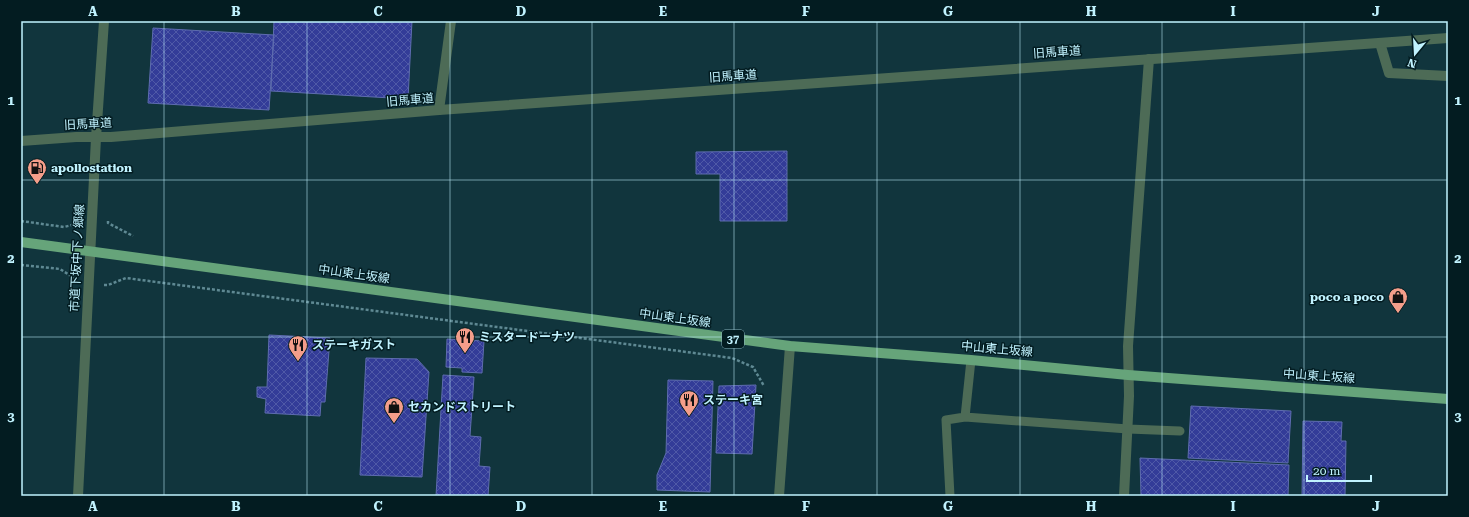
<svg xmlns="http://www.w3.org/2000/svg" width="1469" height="517" font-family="'Roboto Serif','Noto Sans JP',serif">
<defs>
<pattern id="building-cross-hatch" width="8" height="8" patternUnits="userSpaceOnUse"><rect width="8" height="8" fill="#333c98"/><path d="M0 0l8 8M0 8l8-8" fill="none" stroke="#4f59a7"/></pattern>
</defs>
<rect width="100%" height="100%" fill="#11353d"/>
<!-- building -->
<path fill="url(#building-cross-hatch)" stroke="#5e6cb0" d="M274,21H412L408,99L271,91Z
M153,28L274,35L269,110L148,103Z
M787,151V221H720V174H696V152Z
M269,335L330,338L325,402H321L320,416L265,413L266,399L257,397V387H267Z
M447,339L484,341L482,373L462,372V368L446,367Z
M366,358L417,359L429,372L422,477L360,475Z
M443,375L474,377L470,436L481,437L479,466L490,467L488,496H436Z
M668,380L713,381L710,492L657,490V475L666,453Z
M756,385L752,454L716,453L719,386Z
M1191,406L1291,411L1288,463L1188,458Z
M1303,421L1342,422L1341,441H1346L1345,496H1302Z
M1140,458L1289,465L1288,496H1141Z"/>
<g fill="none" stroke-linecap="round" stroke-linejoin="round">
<!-- path -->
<path stroke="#5f8993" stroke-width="2.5" stroke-dasharray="3 2" stroke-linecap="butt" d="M21,221L64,227L76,224
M108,221V223L133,236
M21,265L60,269L74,278
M104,285H108L126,278L732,358L753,367L764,386"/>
<!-- service -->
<path stroke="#4d6b56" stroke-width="9" d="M965,417L971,360
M950,496L946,420L965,417L1128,429L1180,431"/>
<!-- minor -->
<path stroke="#4d6b56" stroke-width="10" d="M1380,43L1389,73L1448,76
M439,110L451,21
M779,496L790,346
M1124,496L1129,396L1128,346L1149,59"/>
<!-- tertiary -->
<path stroke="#4d6b56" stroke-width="10" d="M21,141L76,137H111L439,110L1448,38
M78,496L96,138L104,21"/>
<!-- primary -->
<path stroke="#66a47a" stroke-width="10" d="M21,242L790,346L971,360L1128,375L1448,399"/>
</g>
<!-- grid -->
<path fill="none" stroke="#c1f3ff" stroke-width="1" stroke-opacity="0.55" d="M164,21V496M307,21V496M450,21V496M592,21V496M734,21V496M877,21V496M1020,21V496M1162,21V496M1304,21V496M21,180H1448M21,337H1448"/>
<!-- icons -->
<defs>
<symbol id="fuel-pin" viewBox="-11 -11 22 30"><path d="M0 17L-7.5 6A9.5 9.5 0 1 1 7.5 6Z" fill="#f49e8a" stroke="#031c21"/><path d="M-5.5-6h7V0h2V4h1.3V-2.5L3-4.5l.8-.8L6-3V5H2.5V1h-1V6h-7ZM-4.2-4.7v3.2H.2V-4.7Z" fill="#111"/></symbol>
<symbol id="shop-pin" viewBox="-11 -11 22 30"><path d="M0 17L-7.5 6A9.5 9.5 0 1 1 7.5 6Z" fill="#f49e8a" stroke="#031c21"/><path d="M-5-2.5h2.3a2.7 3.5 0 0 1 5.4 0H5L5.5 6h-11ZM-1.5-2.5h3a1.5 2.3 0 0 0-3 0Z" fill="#111"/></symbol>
<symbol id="restaurant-pin" viewBox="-11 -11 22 30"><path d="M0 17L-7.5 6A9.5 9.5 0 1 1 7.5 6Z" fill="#f49e8a" stroke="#031c21"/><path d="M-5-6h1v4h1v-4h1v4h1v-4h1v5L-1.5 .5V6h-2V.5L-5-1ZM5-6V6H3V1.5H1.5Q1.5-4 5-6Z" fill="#111"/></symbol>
</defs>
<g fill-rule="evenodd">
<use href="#fuel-pin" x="26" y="157" width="22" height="30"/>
<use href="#shop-pin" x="1387" y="286" width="22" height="30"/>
<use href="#restaurant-pin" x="454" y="326" width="22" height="30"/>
<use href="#restaurant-pin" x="287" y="334" width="22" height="30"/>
<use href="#restaurant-pin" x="678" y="389" width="22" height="30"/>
<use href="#shop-pin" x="383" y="396" width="22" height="30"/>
</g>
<g text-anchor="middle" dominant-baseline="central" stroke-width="3" stroke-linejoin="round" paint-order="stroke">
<!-- shield labels -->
<rect fill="#031c21" stroke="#88b2bc" stroke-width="1" x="722" y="330" width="22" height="18" rx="3"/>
<g font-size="11" font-weight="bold" fill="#c1f3ff">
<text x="733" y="339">37</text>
</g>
<!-- street labels -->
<g font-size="12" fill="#c1f3ff" stroke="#031c21">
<text transform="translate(1057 52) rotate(-4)">旧馬車道</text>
<text transform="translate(733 76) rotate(-4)">旧馬車道</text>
<text transform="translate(410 100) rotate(-5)">旧馬車道</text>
<text transform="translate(88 124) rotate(-3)">旧馬車道</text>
<text transform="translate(77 258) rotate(-87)">市道下坂中下ノ郷線</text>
<text transform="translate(354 274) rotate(8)">中山東上坂線</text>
<text transform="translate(675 318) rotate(8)">中山東上坂線</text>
<text transform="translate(997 349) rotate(5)">中山東上坂線</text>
<text transform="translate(1319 376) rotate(4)">中山東上坂線</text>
</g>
<!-- poi labels -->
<g font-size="12" font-weight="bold" fill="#c1f3ff" stroke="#031c21" text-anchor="start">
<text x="51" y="168">apollostation</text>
<text x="1384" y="297" text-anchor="end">poco a poco</text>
<text x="479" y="337">ミスタードーナツ</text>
<text x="312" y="345">ステーキガスト</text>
<text x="703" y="400">ステーキ宮</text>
<text x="408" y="407">セカンドストリート</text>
</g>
</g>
<!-- border -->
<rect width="1469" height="517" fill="none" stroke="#031c21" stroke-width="44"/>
<!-- north arrow -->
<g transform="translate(1415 54) rotate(198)" stroke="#031c21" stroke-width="3" paint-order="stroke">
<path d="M0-3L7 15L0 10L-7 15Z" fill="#c1f3ff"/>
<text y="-6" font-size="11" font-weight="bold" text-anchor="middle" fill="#c1f3ff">N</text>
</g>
<!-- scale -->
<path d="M1307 475v6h64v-6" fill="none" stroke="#c1f3ff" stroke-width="2"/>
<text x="1313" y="475" font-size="12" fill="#c1f3ff" stroke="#031c21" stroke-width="3" paint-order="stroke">20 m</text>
<rect x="22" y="22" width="1425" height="473" fill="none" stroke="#c1f3ff" stroke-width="1.5"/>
<g font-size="13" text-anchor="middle" font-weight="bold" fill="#c1f3ff">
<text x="93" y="16">A</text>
<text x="236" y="16">B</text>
<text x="378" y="16">C</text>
<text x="521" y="16">D</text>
<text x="663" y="16">E</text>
<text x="806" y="16">F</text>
<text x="948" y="16">G</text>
<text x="1091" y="16">H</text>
<text x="1233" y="16">I</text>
<text x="1376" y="16">J</text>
<text x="11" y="105">1</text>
<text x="1458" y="105">1</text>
<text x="11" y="263">2</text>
<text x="1458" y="263">2</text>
<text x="11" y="421">3</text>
<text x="1458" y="421">3</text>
<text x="93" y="511">A</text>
<text x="236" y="511">B</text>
<text x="378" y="511">C</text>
<text x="521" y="511">D</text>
<text x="663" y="511">E</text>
<text x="806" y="511">F</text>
<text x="948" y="511">G</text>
<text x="1091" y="511">H</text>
<text x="1233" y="511">I</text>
<text x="1376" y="511">J</text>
</g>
</svg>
